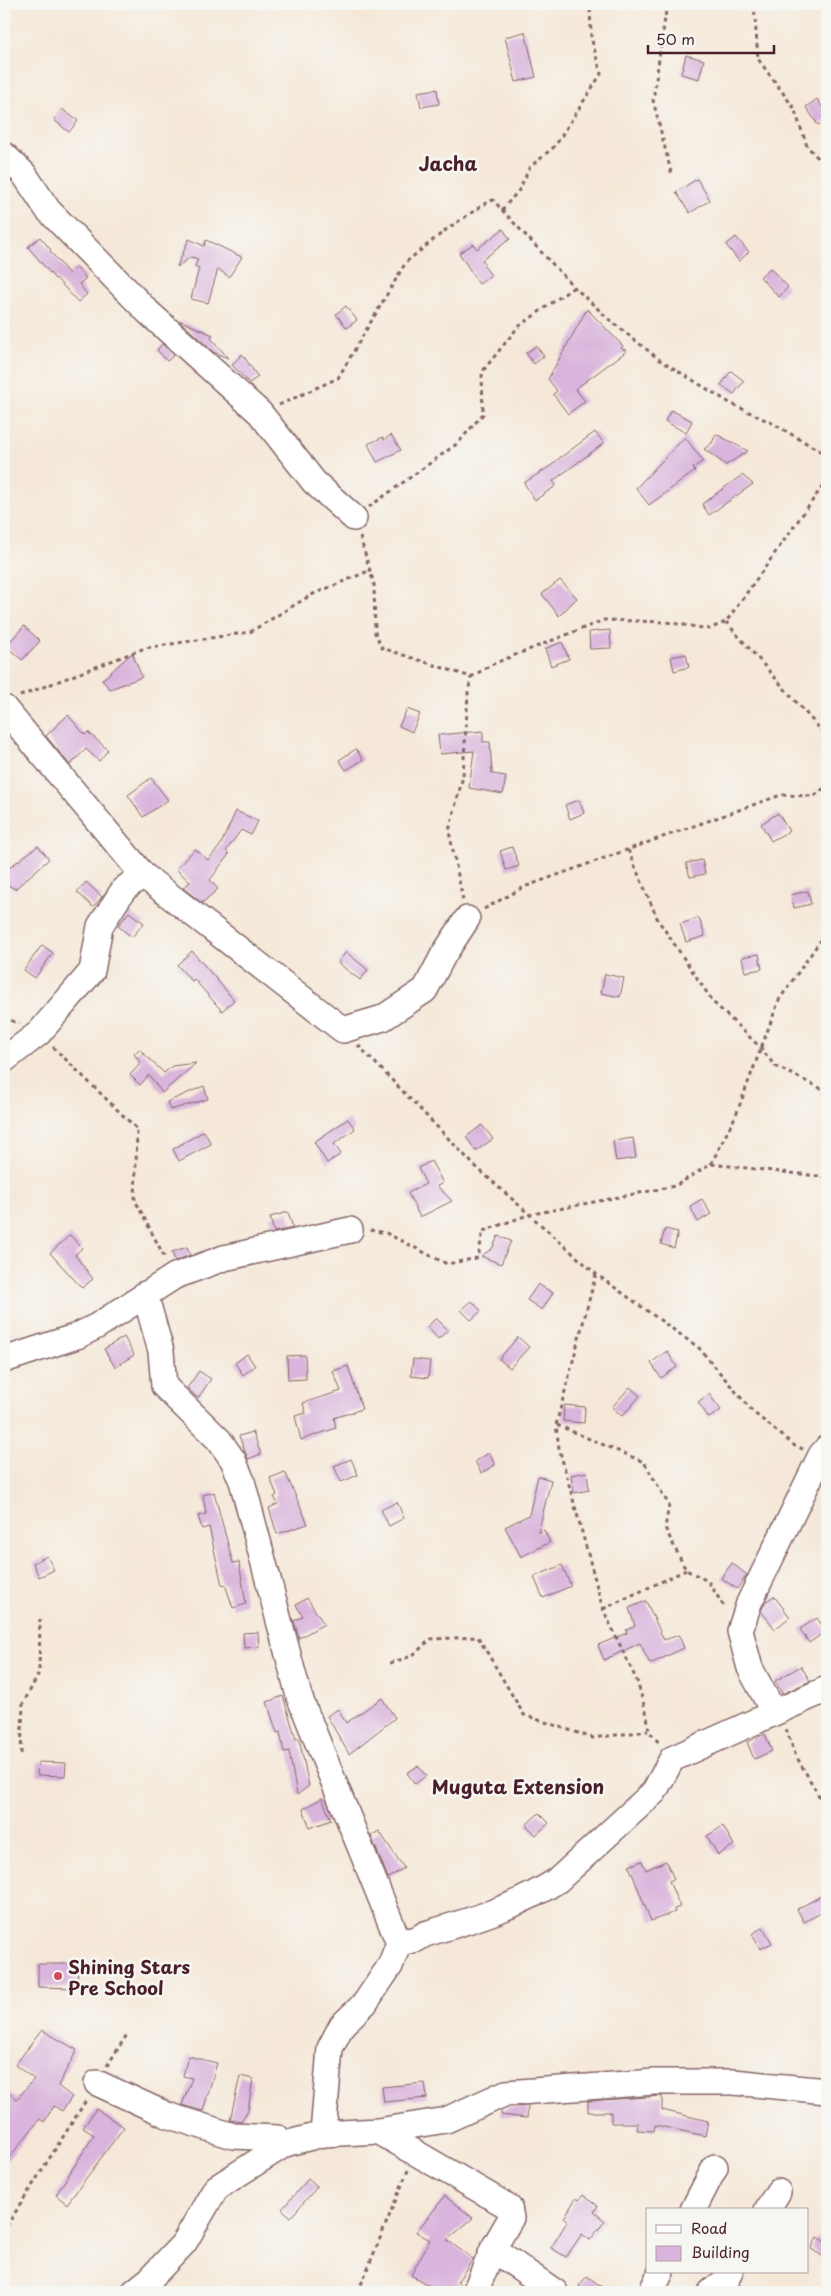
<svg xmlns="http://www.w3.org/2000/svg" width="831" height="2296" font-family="'Playpen Sans',sans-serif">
<rect width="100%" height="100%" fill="#f6f6f2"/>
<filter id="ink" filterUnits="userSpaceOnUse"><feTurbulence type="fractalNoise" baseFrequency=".02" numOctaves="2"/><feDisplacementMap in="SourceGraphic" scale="10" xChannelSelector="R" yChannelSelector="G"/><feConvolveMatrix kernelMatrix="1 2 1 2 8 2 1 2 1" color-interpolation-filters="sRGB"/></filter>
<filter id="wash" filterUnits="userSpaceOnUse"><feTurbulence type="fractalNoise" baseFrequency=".0096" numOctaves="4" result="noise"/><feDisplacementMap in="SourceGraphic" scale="20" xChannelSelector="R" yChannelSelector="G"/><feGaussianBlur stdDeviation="1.12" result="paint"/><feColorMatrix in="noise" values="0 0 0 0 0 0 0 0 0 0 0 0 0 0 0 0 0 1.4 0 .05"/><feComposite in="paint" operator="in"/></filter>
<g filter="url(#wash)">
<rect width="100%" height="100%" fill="#f5e8d8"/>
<g id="blocks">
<!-- building -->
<path fill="#d9b4dc" d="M525,32L536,77L516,82L505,37Z
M686,55L704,60L699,79L681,74Z
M437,89L439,104L421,107L418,92Z
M817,99L827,114V119L818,125L806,107Z
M62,109L78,121L69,132L54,120Z
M697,179L710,200L690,213L676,192Z
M503,229L510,239L482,260L485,263L483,265L491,275L479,284L459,253L473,244L477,249Z
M40,237L51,250L50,251L69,274L76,267L86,278L79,284L87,294L78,302L56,278L55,279L28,247Z
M736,237L749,252L739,261L726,245Z
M189,239L204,246L206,240L242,257L229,277L218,269L208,303L191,299L199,268L195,266L198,259L191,257L177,267Z
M770,268L788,287L779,297L760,277Z
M346,306L357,320L347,328L336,314Z
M587,309L623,346L621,348L627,351L575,389L585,401L568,414L553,394L557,391L548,379Z
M179,320L213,335L211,338L228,358L213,352Z
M162,344L174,355L167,361L157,350Z
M536,346L544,356L534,364L526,353Z
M242,354L258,377L249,383L232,365Z
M731,371L744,381L734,394L721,385Z
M671,410L692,421L686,433L665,421Z
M595,432L604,443L553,481L556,486L535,500L524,483L552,465L557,460Z
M716,434L748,451L726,465L704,449L712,443Z
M391,435L401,450L377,462L368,444L383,437L384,440Z
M685,437L703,461L693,468L695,471L649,505L636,488Z
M742,475L753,484L709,515L702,504Z
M560,580L577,598L559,616L542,594Z
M24,626L40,641L22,660L6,646Z
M610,630L611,648L590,649L589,632Z
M562,642L569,659L551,666L545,649Z
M132,653L142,677L110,689L102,680Z
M686,654L689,667L674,671L671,657Z
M407,709L420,714L412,732L399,726Z
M68,715L85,735L88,732L108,750L99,761L86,749L70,765L46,736Z
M483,731V742H490L492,774L506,776L503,794L469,788L474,751L440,754L438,735Z
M356,749L363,760L346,770L339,760Z
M151,778L168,800L143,817L128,795Z
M579,800L584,813L570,819L565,805Z
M236,811L258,821L251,835L241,830L226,851L229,854L210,880L218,889L202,903L183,888L190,882L176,869L195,849L208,860L220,846Z
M778,813L789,831L771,841L761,824Z
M38,846L49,859L15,889L4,883V875L10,867Z
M512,847L519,866L506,870L500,851Z
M702,860L705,874L690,877L686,863Z
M86,882L102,897L93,907L77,892Z
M808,891L811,904L794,908L791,895Z
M129,912L144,923L132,937L118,926Z
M699,918L705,936L686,942L680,924Z
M42,945L53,953L35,978L24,970Z
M192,951L234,1000L222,1011L194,979L192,981L177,965Z
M346,952L368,970L360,980L338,963Z
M759,954L762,969L745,972L742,957Z
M605,974L624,978L620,997L601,993Z
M139,1049L164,1073L172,1066L196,1063L162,1093L149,1075L140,1085L130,1075L141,1063L134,1054Z
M204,1086L208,1099L170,1110L167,1102Z
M348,1119L355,1129L334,1144L341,1154L327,1163L314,1142Z
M482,1125L493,1139L476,1151L466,1137Z
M204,1131L211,1144L179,1161L173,1149Z
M633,1138L636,1158L616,1161L613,1141Z
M431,1161L443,1183L437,1186L452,1201L420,1217L408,1193L426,1184L418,1168Z
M702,1199L711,1214L698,1222L690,1206Z
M288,1212L293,1228L274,1232L270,1217Z
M665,1229L678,1232L674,1248L661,1244Z
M70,1235L82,1248L75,1255L93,1279L82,1288L50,1253Z
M498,1236L511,1241L501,1264L481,1256L492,1249Z
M187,1247L190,1255L175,1261L172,1252Z
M538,1284L553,1293L542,1310L527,1300Z
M472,1301L481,1311L471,1320L461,1310Z
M436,1318L448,1330L438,1339L427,1327Z
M124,1337L134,1355L115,1367L104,1349Z
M518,1337L529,1347L510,1368L499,1359Z
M667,1351L677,1367L661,1378L651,1363Z
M247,1354L255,1366L243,1375L235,1363Z
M305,1355L306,1379L288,1380L287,1356Z
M413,1359L430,1361L428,1378L411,1376Z
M348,1366L362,1409L334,1418L336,1428L301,1440L295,1416L306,1413L303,1403L341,1391L333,1371Z
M199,1371L211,1379L198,1398L187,1388Z
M630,1387L640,1396L622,1416L612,1407Z
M709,1394L721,1410L709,1418L698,1402Z
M564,1405L585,1407L584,1423L563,1421Z
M253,1432L261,1454L248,1459L239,1436Z
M489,1453L495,1465L481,1473L475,1461Z
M351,1459L358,1475L341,1482L334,1466Z
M285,1472L308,1524L277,1534L269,1508L278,1504L274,1497L277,1495L270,1478Z
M587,1472L589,1490L574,1493L571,1475Z
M538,1476L551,1480L538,1533L544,1530L550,1542L521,1557L505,1527L529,1515Z
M214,1492L233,1563L239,1562L246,1604L233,1608L225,1584L222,1585L209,1527L202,1529L198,1516L206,1514L203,1495Z
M397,1502L404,1518L389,1526L381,1510Z
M47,1556L54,1570L39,1577L33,1563Z
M732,1563L747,1575L737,1589L721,1578Z
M562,1565L571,1586L543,1598L534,1577Z
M774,1596L790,1617L775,1629L761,1611L765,1602Z
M307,1598L324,1624L299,1638L294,1621L303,1616L296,1605Z
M646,1601L664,1640L679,1635L684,1648L650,1664L640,1643L604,1660L598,1645L627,1633L626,1630L635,1626L629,1608Z
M817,1618L826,1631L809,1643L800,1629Z
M258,1632L259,1647L244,1648L243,1633Z
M801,1666L810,1681L782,1694L775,1681Z
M283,1696L296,1739L299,1738L309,1786L297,1795L289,1751L284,1752L280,1732L277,1733L267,1702Z
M382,1698L395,1718L349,1754L327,1716L338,1709L346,1723Z
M765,1734L772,1751L754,1759L747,1742Z
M38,1762L66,1763L65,1776L37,1775Z
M418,1766L426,1776L415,1784L407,1773Z
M322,1798L331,1820L310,1828L303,1809Z
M539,1813L549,1823L536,1835L526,1825Z
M723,1826L734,1845L718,1855L707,1836Z
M379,1831L404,1868L388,1878L371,1836Z
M642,1861L646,1870L666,1861L674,1879L669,1881L680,1907L674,1909L675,1912L651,1921L629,1866Z
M827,1893V1910L804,1922L797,1909Z
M763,1927L772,1943L760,1949L752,1934Z
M38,1964H78L77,1988L38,1987Z
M42,2030L77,2050L58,2086L72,2097L62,2111L54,2106L44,2122L40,2119L4,2164V2090L17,2099L34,2079L15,2065Z
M188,2056L217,2063L203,2111L182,2105L192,2078L183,2076Z
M240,2076L253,2079L248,2110L241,2122L230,2120Z
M425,2083L427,2098L384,2102L382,2087Z
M662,2096V2110L708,2121L705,2136L655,2125L654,2131L637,2130L638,2123H611V2112H588V2101Z
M528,2106L527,2118L501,2115V2111L510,2107Z
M96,2109L124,2127L67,2204L56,2195L94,2135L83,2128Z
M308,2179L317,2187L291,2217L282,2209Z
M583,2195L598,2206L594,2212L605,2221L590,2240L582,2234L566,2257L551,2248L568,2220L564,2218L576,2198L579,2200Z
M445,2196L473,2218L447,2240L473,2259L457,2282L462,2286L461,2292H440L411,2275L430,2240L416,2232Z
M817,2237L827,2243V2259L811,2249Z
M587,2276L609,2292H587L579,2286Z"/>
</g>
</g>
<g filter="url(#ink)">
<use href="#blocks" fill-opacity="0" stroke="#866568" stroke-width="1"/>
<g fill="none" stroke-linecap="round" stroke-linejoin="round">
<defs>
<path id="minor" d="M4,155L24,174L48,210L148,312L260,413L314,482L354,518
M4,708L143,875L343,1030L383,1018L425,990L444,954L467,919
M4,1060L39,1033L92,971L100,926L124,889L143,875
M145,1294L161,1351L164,1386L219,1440L233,1460L242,1481L299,1696L399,1943L390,1966L365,2003L342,2025L330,2048L323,2134
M4,1360L77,1336L97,1326L175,1276L224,1258L350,1230
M774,1713L750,1668L740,1631L749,1603L821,1455L827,1448
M399,1943L417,1939L425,1934C472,1920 517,1907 558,1880L654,1792L672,1759L827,1689
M97,2083L167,2115L233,2136L278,2138L285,2144
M378,2131L509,2207L511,2218L493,2249L475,2292
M693,2210L715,2167
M767,2210L778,2192
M493,2249L555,2292
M134,2292L149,2280L184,2243L216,2188L285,2144L323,2134L378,2131L446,2120L506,2093L654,2082H733L827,2091
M651,2292L661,2272
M711,2292L726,2280L730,2272"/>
</defs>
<!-- minor casing -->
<use href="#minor" stroke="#866568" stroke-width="28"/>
<!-- path -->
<path stroke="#866568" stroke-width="3" stroke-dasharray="4 4" stroke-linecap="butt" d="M667,4L653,100L672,176
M754,4L758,59L794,108L807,146L827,168
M502,210L574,287L612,322L660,360L730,403L772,423L827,455
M279,405L338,378L406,262L447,229L486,203L493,200L502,210L519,190L530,167L555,146L601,74L591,37L590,4
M369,507L458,443L483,414L482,372L518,327L574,287
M360,537L374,584L375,633L382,648L471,677L495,663L604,620L666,622L709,629L726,622L827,480
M726,622L827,737
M20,696L145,648L250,632L311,595L371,570
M628,850L658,920L714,1003L760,1047L775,1066L820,1088L827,1095
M463,900L449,831L463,776L468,693L471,677
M484,909L524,887L660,838L781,795L814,796L827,786
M4,1017L19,1024
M358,1045L474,1165L596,1274L699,1348L753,1412L795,1446L803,1449
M53,1047L137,1129L135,1200L166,1260
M711,1164L736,1115L779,1000L827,931
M370,1230L386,1233L447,1264L478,1258L483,1231L528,1215L675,1186L711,1164L827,1177
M596,1274L556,1425L559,1448L603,1609L637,1681L647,1715L649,1731L660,1744
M557,1425L644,1462L669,1505L665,1528L686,1570L708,1581L725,1608
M603,1609L686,1570
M390,1663L412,1656L431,1639L478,1637L524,1715L593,1738L648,1731
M786,1729L795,1754L827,1810
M21,1754L23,1704L39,1673L40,1619
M107,2066L128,2033
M4,2234L6,2227L87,2099
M358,2292L408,2170"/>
<!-- minor -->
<use href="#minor" stroke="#fff" stroke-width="25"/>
</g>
</g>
<!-- markers -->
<circle fill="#d1495b" stroke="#f6f6f2" stroke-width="2" cx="58" cy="1976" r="5"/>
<g text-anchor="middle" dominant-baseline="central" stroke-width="5" stroke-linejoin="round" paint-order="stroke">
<!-- poi labels -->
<g font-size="18" font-weight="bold" fill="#4a1f2b" stroke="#f6f6f2" text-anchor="start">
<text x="68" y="1966">Shining Stars<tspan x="68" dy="21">Pre School</tspan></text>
</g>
<!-- neighbourhood labels -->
<g font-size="19" font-weight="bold" fill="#4a1f2b" stroke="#f6f6f2">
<text x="448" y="163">Jacha</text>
<text x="518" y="1786">Muguta Extension</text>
</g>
</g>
<!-- margin -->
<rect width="831" height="2296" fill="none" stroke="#f6f6f2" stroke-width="20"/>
<!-- legend -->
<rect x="646" y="2208" width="162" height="65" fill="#f6f6f2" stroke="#b1a0a2"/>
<rect x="656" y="2225" width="25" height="8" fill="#ffffff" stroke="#b1a0a2"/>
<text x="691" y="2234" font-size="15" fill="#4a1f2b">Road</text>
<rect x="656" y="2246" width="25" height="15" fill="#d9b4dc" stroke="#b1a0a2"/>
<text x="691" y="2258" font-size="15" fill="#4a1f2b">Building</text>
<!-- scale -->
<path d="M648 45v8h126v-8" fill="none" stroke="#4a1f2b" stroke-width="2.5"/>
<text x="656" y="45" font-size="15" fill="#4a1f2b" stroke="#f6f6f2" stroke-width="4" paint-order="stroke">50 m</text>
</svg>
